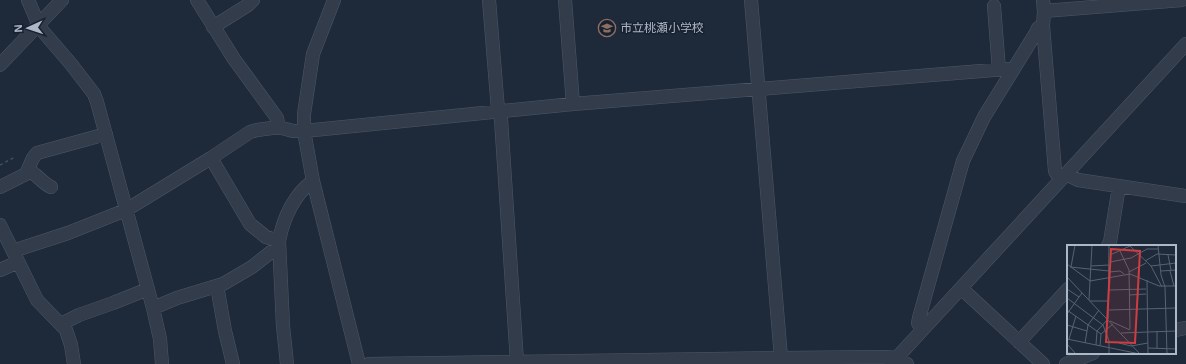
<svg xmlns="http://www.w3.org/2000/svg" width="1186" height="364" font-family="Helvetica,'Noto Sans JP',sans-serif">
<rect width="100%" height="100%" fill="#1e2a3a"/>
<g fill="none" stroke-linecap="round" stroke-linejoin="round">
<defs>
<path id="minor" d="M28,0L40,28L71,64L94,94L97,102L153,308L160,339L162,364
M197,0L234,59L277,118L279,128
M334,0L313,54L304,114V131L313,181L359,364
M489,0L498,110L501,119L517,362
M565,0L573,104
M751,0L781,358
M1043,0L1044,11L1043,26L1055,171L1061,180
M994,6L999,70
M1044,11L1182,0
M213,27L248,5L253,0
M0,65L62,0
M211,158L250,224L266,237L279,241
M28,170C37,174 42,183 51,187
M1067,173L1072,177L1078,180L1186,196
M0,187L26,174L33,158L37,153L106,134
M0,225L37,300L66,330L71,345L74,364
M1108,246L1110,242L1119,186
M13,251L68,233L126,210L211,158L250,132L257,130L272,128H282L293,131H304L573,104L1006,69L1012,71
M0,270L18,262
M217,286L225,331L233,364
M961,288L1043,364
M153,308L177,298L223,284L252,267L271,252L279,249
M61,324L79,315L113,303L148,289
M922,330L918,323L919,318L963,161L984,117L1037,31L1038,28L1043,26
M1175,330L1186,328
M1019,342L1068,289
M287,364L283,326L279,241C283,219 294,194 313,181
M369,364L781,358L885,357L897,358L907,364
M891,364L1186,44
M1066,364L1093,353"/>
</defs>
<!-- minor casing -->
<use href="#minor" stroke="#4d5765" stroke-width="14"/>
<!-- path -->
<path stroke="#3b5456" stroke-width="1.5" stroke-dasharray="3 3" stroke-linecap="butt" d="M0,165L15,157"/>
<!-- minor -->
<use href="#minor" stroke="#323c4b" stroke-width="13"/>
</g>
<!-- icons -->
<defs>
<symbol id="school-ring" viewBox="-11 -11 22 22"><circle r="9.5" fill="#18212f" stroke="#8d6e63" stroke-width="1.5"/><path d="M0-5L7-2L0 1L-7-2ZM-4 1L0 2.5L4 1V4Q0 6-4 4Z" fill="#8d6e63"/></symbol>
</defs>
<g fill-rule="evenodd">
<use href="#school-ring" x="597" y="18" width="20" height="20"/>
</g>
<g text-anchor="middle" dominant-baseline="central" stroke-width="3" stroke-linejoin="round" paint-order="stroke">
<!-- poi labels -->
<g font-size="12" fill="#acb7c7" stroke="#18212f" text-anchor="start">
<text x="620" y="28">市立桃瀬小学校</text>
</g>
</g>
<!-- overview -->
<g transform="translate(1067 245)">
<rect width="109" height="109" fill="#1e2a3a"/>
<path fill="none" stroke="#576272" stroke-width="1" d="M62,0L84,21L95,42M91,0L94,30L98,42L100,109M53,6L62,25L63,84M43,10L63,1M101,10L104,25M78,16L90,9L109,10M43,17L64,13L80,4H91M0,19L23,36L63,29L92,41H109M24,21L42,20M84,21L109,18M3,22L42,26M4,22L8,0M94,26L109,25M103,26L107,41M42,27L53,26L57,29M62,27L79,18M0,32L73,109M80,35L81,109M0,44L12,52L15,48M42,45L79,44M62,50L79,49M0,53L36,80L42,96V109M22,55L25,0M23,56H42M0,65L34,89M42,65L109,63M0,69L12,52M43,76L63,85M0,80L20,86M90,86V103M54,88L109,86M0,94L73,109M2,94L9,71M18,98L21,80L32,65M52,98L64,101L81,98M0,99L9,109M29,100L30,86L41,74L42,0M33,101L34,89L46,79M81,103L109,104M0,108L17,109"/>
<path fill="#d03d40" fill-opacity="0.15" stroke="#d03d40" stroke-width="2" d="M44,4L73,6L68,98L39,97Z"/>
<rect width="109" height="109" fill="none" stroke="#acb7c7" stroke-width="2"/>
</g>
<!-- north arrow -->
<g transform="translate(28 28) rotate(267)" stroke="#18212f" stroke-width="3" paint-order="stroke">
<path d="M0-3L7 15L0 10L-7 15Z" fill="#acb7c7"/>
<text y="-6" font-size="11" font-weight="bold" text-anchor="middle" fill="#acb7c7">N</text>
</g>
</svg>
